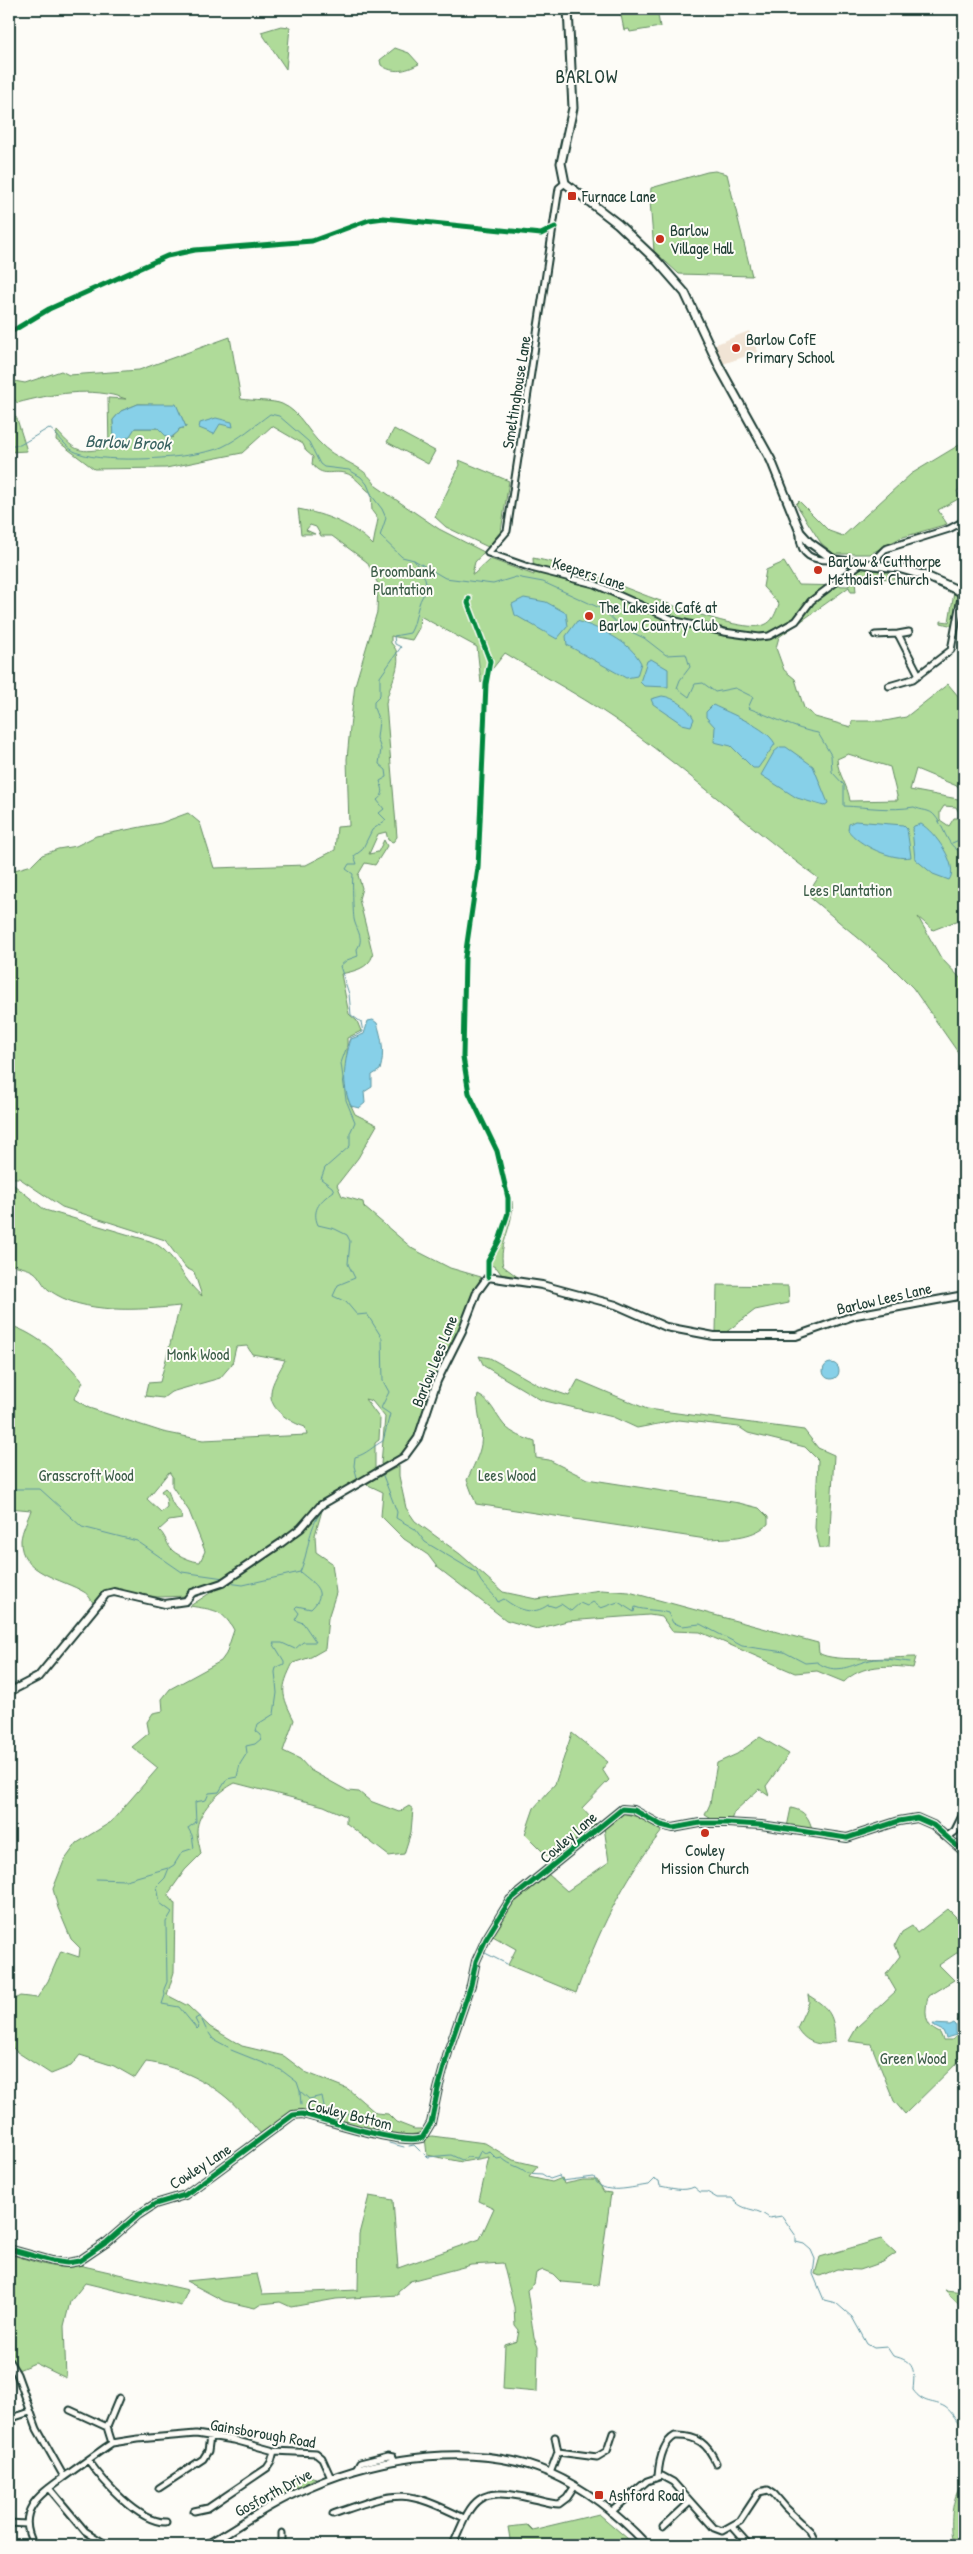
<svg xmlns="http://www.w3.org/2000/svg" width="973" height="2554" font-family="'Patrick Hand',sans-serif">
<rect width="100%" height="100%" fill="#fdfcf7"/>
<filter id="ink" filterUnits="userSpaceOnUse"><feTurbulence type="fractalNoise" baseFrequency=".02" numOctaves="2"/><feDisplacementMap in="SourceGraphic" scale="10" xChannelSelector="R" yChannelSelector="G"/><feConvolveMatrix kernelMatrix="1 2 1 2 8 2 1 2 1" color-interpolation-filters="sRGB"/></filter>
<g filter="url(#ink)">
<!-- built -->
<path fill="#f1e4d5" d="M749,331L758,352L723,364L714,345Z"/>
<!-- green -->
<path fill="#afdb99" stroke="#678c66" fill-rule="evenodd" d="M572,9H657L660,27L630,32L629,29L624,30L620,10L572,15Z
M281,26L290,27L286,69L261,32Z
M395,48L409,53L419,64C406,71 393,74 381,65L380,60Z
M715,171L727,174L752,276L679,274L654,251L650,201L651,188L707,172Z
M230,337L241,399C252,401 273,400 282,404C301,412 308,433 322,445C339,462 364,464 376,486L439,529L484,552L475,562L472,574H474L490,559L534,575L533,558C547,561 561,564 574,568C607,579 736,636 764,625C773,622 776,612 779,604L763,587L766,570L784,562L798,585L849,586L850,574L862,568L893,574L895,579L869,578L855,580L856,592H851L849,587L779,637L776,648L784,670L795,679L804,708L815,717L851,727L852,721H885L906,717L948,684L964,703V789L916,769L910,790L958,799L962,804L961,816L956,807L944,806L940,812V820L949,826L954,818H961L959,837L964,839V923L959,920L933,930L918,917L941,958L964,982V1061L913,988L888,963L807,895L818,878C754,831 695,777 630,730C591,701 546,678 505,653L481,683L477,647L420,616L419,628L412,640L391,636V643C408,660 388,684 386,704L397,837L393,842L388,840L386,832L378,834L369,854L378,852L384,840L387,846L375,865L365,863L358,875L362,888L359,899L373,955C368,969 354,971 341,974L349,1014L357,1021L361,1031L347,1038L348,1099L355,1114L377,1125L358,1158L337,1185L342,1196L363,1202L364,1207L413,1249L450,1268L481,1277L453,1344L431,1389L416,1437L402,1456L385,1466L381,1464L385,1417L372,1401L365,1399L380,1419L379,1440L375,1443V1471L319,1502L302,1524L224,1580L189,1596L158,1597L111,1590L99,1597L94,1604C91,1600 88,1594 84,1592C63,1579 19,1573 21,1540C22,1530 28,1519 31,1510L9,1508V1325C38,1334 64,1358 83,1382L74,1399L89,1408L163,1432L203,1440L307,1435L305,1427C292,1423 269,1410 271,1393C271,1383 281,1369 285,1360L252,1354L247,1346L236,1347L232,1364L220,1378L171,1392L163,1398L145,1396L148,1383L160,1382L180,1306C140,1310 83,1315 49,1290C43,1286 40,1276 34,1272C28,1268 16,1266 9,1264V1181L45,1210L150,1241C177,1253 180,1278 202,1296L194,1272L186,1268L165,1240L62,1207L19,1178H9V877L11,871L32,865L42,855L58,849L76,846L96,836L161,823L188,813L200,823L214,868L306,865L335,850L337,827L349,826L347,759L350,727L355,685L377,612L378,584L367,562L332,536H321L316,527L310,525L306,530L315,534H301L298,509C325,514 354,525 373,545L378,519L372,511L371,493C363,488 355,475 345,473C331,470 323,478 312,464L313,457L306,451L303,444L272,426L242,453L166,468L94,469L56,440L57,431C77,453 79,453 109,448L108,398L126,399C92,386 51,394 17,403L9,390V380L25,383L61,371L69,375L139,370ZM138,404L176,405L186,427L179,429L172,438L158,428H134L130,436L121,441L114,438L113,420L121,411ZM848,754L890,767L898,800L850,801C848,785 838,775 837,759ZM169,1472L172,1476V1486L189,1511L205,1551L200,1562C193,1562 179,1556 173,1551C167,1546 166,1536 159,1530L169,1521L182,1519C181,1510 177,1511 173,1504C169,1498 171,1493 165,1488L161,1491L166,1498L167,1507L161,1512L147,1499Z
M9,407L17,419L27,451L9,452Z
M394,429L435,451L428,464L387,442Z
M964,442V486L957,491L960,498L938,510L947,524L900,538L870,554H834L821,543L796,504L799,501L829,531L843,536L911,474Z
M459,460L509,481L501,531L488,547L446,527L435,517L460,465Z
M954,592L958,599L953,626L941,623V621L949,622Z
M510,1201H512C515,1224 498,1243 503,1266L519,1278L501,1274L497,1268L491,1265C490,1257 498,1248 502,1240C507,1228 510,1215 510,1201Z
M717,1285L788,1286L789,1303L755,1310L725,1333L716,1332Z
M479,1356L490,1358L540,1386L569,1396L578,1380L647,1409L804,1430L818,1448L834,1455L829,1548H820L815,1528L818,1460L805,1447L748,1433L739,1427L679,1420L637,1428L613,1417L541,1400L484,1366Z
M478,1395C491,1401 495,1414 504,1425C512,1434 524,1438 535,1442L536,1458L549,1460L587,1479L739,1503L759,1508L768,1517V1524C751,1539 728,1538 706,1539L476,1504L467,1480C487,1439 482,1443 477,1400Z
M399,1466V1476L406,1508L415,1521L460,1554L503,1592L536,1599L601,1590L629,1592L818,1643L819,1653C832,1663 896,1657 916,1657L913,1668C888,1665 862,1664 844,1682L817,1671L795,1673L700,1632L672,1631L662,1617L649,1615L567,1621L537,1629L506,1620L437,1567L428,1555L404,1539L381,1516L383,1492L366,1484Z
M323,1507L315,1535L316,1552L332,1563L336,1593L328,1618L325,1649L311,1657L293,1663C280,1689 281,1694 294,1720L283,1751L300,1759L310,1770L348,1791L359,1792L370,1801L399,1812L409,1806L413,1809L411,1832L404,1854L389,1856L346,1823V1816L324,1806L235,1783C219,1791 197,1812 197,1831C197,1838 200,1847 201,1854L185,1870L168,1894L175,1904L174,1972L167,1995L188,2006L210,2027L242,2046L284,2056L305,2072L348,2089L376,2113L388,2114L396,2122L414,2129H426C405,2148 327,2118 300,2111L294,2112L261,2134C250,2122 239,2108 227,2098C206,2080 173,2065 146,2062L135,2078L114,2066L80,2055L71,2066L51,2074L17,2052L9,2044V2002L20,1996L37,1998L48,1981L61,1951L79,1957L80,1948L71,1939L58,1908L53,1889L64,1861L77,1843L111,1822L158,1768L132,1747L149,1733L147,1722L153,1713L163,1711L162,1699L170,1689L221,1661L226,1654L234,1630C222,1608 212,1610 190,1606L282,1546Z
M572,1733L608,1762L602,1769L609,1780L582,1808L597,1825L553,1862L525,1834L534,1808L555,1784Z
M760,1737L789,1754L766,1786L769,1796L759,1789L734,1812L731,1820H713L705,1815L710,1804L717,1763L737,1754Z
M791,1808C806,1811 809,1818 813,1832L787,1827Z
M622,1813L638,1817L662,1831C622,1881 598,1933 576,1993L508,1965L516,1949L491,1935L512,1901L548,1874L567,1891L609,1862L604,1827Z
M948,1909L964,1925V1948L939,1965L954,1980L928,1996C925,2011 923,2026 940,2033L943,2040H952L958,2035V2020L964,2013V2056L905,2114L894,2101L871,2044L849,2041L857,2027L896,1991L886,1974L900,1956L895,1945L902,1932L912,1926L917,1933Z
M808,1995C831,2009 834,2016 835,2041C820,2048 805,2042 797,2028L809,2002Z
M432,2136L485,2143L513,2160L538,2166L529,2177L552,2182L562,2178L564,2184L583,2180H597L604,2192L611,2193L598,2285L561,2282L553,2274L543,2270L536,2273L534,2284L527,2290L534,2338L538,2347L537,2392L503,2389L505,2345L517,2341L519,2330L515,2325L514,2307L503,2263L471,2265L410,2281L398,2291V2295L336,2299L291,2307L280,2302L261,2304L255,2308L224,2301L186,2281L257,2274L262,2294L358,2290L359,2234L369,2196L393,2200L398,2268L480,2239L494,2208L479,2201L489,2157L462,2162L427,2155L425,2137Z
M881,2239L896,2253L883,2262L860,2270L837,2269L820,2276L815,2274L820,2257Z
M9,2254C29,2259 59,2273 79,2265L188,2290L181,2306L85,2283L70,2302L64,2326L66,2378L35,2363L18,2370L9,2357Z
M945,2290L964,2292V2310Z
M302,2474L316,2478L284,2495L280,2491Z
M964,2482V2545H954C950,2526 950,2497 964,2482Z
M599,2514L635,2545H511L508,2527L527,2525L532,2530Z"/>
<!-- water -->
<path fill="#87d0e8" stroke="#5d95a0" d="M138,404H176L186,427L179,429L178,432L169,439L158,428H135L130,436L121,441L114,438L113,420L121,411Z
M216,418L232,422L233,427L220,424L214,434L199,428L200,423Z
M524,598L546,602L566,613L568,626L557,639L515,615L512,604Z
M577,621C599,628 630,641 641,663L637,676L626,678L567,645L566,636Z
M651,659L668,669V687L644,686L640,682L647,661Z
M662,696C674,697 689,708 694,719L691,726L682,724L653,704L651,699Z
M713,705C729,713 768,728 775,744L758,768H753L731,746L714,742L715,727L706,717V712Z
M780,747H786L813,766L828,803L824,806L797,798L761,775L774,752Z
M855,821L903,825L907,829L911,857C893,861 858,845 848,830L849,824Z
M921,824C934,831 960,866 949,880L933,874L915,859L912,829L914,826Z
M373,1020L377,1023C382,1039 385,1053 380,1070L372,1075V1087L364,1092L365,1103L359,1108L351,1106C341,1085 344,1061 351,1039L364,1034L368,1021Z
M823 1371a8 8 0 1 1 16 0a8 8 0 1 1-16 0Z
M954,2023L956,2025V2035L946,2038L943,2031L935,2027L933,2024L950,2025Z"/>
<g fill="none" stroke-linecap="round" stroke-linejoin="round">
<!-- stream -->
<path stroke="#5d95a0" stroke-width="1" d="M9,445H20L49,428C59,435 66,449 78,453C106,464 195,459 222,447C239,439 255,425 270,414L279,416L309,442L320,464L324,467L349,470L361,477L367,484L372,496L382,509L386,518L380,536L402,557L414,560L445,578L493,584L516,577L543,582L602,609L621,627L644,638L666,655L686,654L690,667L680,680L677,688L689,697L695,684L703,683L715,692L735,688L753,697L748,708C771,716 794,729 818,733L831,755L832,772L844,785V806C867,807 891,811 914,807C921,811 930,809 935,816C946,829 946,848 964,853
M952,843L964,838
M964,874V882
M382,1473L397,1512L396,1518L415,1529L425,1542L477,1573C481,1587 492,1590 498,1602L504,1599C518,1610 533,1616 548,1605L555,1607L561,1604L571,1611L580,1603L587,1606L593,1602L601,1608L618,1602L634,1612L635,1607C646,1611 656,1609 668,1613L673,1623L682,1626L700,1624L742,1646L784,1652L805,1663L817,1662C836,1676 850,1665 870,1660C882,1657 898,1661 910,1662
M358,1481L354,1466L355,1457C367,1454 373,1446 383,1441L390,1414L381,1408L389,1392L383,1381L382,1338L367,1314L357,1315L346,1302L333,1296L338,1285L355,1278L348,1264L350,1241L347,1235L335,1229L318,1225C311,1209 321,1200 334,1191L332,1187L321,1179L325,1168L350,1146V1133L355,1122L346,1100L341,1063L350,1038L363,1032L361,1022L351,1015L349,994L340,966L347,960L358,956L357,949C365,938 356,930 354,919C353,912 352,881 353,874L346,869L349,864H357L354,856L362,850L372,830L386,820L379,813L384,809L377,800C385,794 383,790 380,781L387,777L386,770L379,764L381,749L377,738L379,721L374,708V701L380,695V677L401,647L395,644L394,636L410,633C418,620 415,603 427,590L425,578L414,560
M9,1489H40L82,1527L137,1541L182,1572L224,1578
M228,1583L243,1585L300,1572
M96,1879L126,1880L168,1868
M485,1953L507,1964
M206,2029L200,2016L195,2019L199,2027L197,2029L179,2007L162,2004L165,1995L164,1989L167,1982L166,1922L172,1912L160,1903L157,1886L165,1878L169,1868L174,1865L182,1852L194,1848L192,1835L188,1828L196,1822L195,1802L206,1800L209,1793L219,1792L227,1779L237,1777L240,1764L247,1753L246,1746L255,1744L261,1739V1735L256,1731L258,1724L274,1714L277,1693L275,1672L276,1668L284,1664V1661L273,1643H282L295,1649L303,1642H316L303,1623L295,1620L299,1613L295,1608L297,1606L311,1609C329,1592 314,1584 300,1572C310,1550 307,1525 326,1506
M209,2033L213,2039L228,2047
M231,2050L281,2070L297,2082L300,2091L309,2099L322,2096L325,2111L343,2112L362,2121
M300,2091L301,2105
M389,2143L404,2147
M409,2146L414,2145L420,2151
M424,2154L427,2157L451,2155L462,2160L467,2157L477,2158L481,2150L485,2153L489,2151L497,2159L502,2158C510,2166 520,2166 527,2173L542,2174L550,2179L559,2176L562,2181L594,2177C600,2198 635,2186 649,2185L655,2179L659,2181L660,2186C671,2188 684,2192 694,2187L700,2192H707L717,2198H732C744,2213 755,2206 769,2218L782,2216L796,2236V2242L804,2244L811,2250L815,2259L813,2274L824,2300L836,2303L852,2317L867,2344L874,2348L887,2347L893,2356C915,2361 915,2370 913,2390C924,2405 933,2400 945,2407C953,2412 957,2423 964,2429"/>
<defs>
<path id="minor" d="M565,183L559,188L507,531L488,553L531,568L594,584L676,621L724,632L759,637L769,636L796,621L811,601L859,565V562
M800,532C799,557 813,561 834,560
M876,563L879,555L885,549L949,529L964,521
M898,634L909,632
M875,635L898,634L919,675
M889,686L913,679L951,650L962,592
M9,2361L17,2374L37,2429L64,2477
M70,2410L107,2427
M9,2419L30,2412
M112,2443L107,2427L119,2398
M558,2452L597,2457L607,2451L613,2433
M88,2460C102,2480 139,2523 166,2522
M356,2470L360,2463L388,2456L393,2457L395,2461
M550,2473L558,2452L555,2437
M658,2476C659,2463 662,2443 675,2436C697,2435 708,2444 716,2463
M49,2488L85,2531L107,2545
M159,2488L203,2459L208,2451L210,2436
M194,2511L208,2508L267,2468L271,2462L274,2451
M611,2512L647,2481L662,2476L673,2482L714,2528L722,2531L740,2521L759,2492L768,2490L774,2494L786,2508L810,2531L813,2537V2545
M333,2514C398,2492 401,2487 464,2518
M9,2523L26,2524
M663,2527L690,2502
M733,2527L749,2545
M282,2533V2545
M34,2545C15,2511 39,2495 64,2477C78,2467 92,2457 106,2447L112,2443L138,2439L196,2434L234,2440L274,2451L316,2453L322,2458L331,2478
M385,2545H407
M453,2545C472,2501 475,2486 529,2498C539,2500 549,2504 559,2504L567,2498L575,2486"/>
<path id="tertiary" d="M9,1692L38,1677L106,1594L114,1592L165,1604L186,1601L192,1593L222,1583L281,1543L301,1528L321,1505L404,1457L418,1438L437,1381L462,1331L477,1292L488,1277L542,1285L616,1305L666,1327L714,1336H796L856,1315L964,1295
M947,1837L955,1831L964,1813
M9,2249L52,2261L67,2263L79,2261L107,2242L138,2215L155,2204L185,2195L293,2115L302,2114C328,2120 399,2145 422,2138L431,2123L438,2089L449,2049L471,1985L476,1961L486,1939L510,1900L622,1809L634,1810L661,1825L673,1828L700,1823H727L761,1825L847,1838L899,1821L917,1818L933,1825L964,1852
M206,2545C240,2525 273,2502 309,2487C381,2456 476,2441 550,2473C586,2489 620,2516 647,2545"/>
<path id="secondary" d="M568,9L573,108L561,163L565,183L618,224L657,261L685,293L720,368L771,460L800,532L809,542L834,560L898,568L926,576L964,593"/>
</defs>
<!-- minor casing -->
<use href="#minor" stroke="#1f3d34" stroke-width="9"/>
<!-- tertiary casing -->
<use href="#tertiary" stroke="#1f3d34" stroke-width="10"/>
<!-- secondary casing -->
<use href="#secondary" stroke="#1f3d34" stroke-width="11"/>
<!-- minor -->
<use href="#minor" stroke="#fdfcf7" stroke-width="5"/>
<!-- tertiary -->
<use href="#tertiary" stroke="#fdfcf7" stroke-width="6"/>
<!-- secondary -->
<use href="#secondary" stroke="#fdfcf7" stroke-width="7"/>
<defs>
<path id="cycleway" d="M9,333L49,309L167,256L195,250L312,241L369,220L384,218L541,234L555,227
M469,599L468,603L490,661L486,684L478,868L465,957L463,1057L469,1093L497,1151L508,1198V1213L499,1241L488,1261V1277
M9,2249L52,2261L67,2263L79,2261L107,2242L138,2215L155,2204L185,2195L293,2115L302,2114C328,2120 399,2145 422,2138L431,2123L438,2089L449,2049L471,1985L476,1961L486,1939L510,1900L622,1809L634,1810L661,1825L673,1828L700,1823H727L761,1825L847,1838L899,1821L917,1818L933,1825L964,1852"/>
</defs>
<!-- cycleway casing -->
<use href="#cycleway" stroke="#fdfcf7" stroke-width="8"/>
<!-- cycleway -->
<use href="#cycleway" stroke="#00873e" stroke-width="5"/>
</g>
</g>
<!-- markers -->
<g fill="#c8321e" stroke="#fdfcf7" stroke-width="2">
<rect x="567" y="191" width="10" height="10" rx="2.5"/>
<circle cx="660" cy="239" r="5"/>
<circle cx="736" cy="348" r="5"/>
<circle cx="818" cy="570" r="5"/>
<circle cx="589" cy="616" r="5"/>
<circle cx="705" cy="1833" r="5"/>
<rect x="594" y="2490" width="10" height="10" rx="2.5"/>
</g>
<g text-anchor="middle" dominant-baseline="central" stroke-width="4" stroke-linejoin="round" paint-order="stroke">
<!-- poi labels -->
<g font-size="16" fill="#1f3d34" stroke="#fdfcf7" text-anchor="start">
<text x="582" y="196">Furnace Lane</text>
<text x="670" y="230">Barlow<tspan x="670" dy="18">Village Hall</tspan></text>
<text x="746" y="339">Barlow CofE<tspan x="746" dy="18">Primary School</tspan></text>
<text x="828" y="561">Barlow &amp; Cutthorpe<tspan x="828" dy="18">Methodist Church</tspan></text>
<text x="599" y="607">The Lakeside Café at<tspan x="599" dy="18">Barlow Country Club</tspan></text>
<text x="705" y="1850" text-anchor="middle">Cowley<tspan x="705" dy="18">Mission Church</tspan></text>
<text x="609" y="2495">Ashford Road</text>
</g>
<!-- street labels -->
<g font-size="16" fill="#1f3d34" stroke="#fdfcf7">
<text transform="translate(516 392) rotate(-81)">Smeltinghouse Lane</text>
<text transform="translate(589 573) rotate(18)">Keepers Lane</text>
<text transform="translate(884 1298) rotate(-13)">Barlow Lees Lane</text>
<text transform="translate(434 1361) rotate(-68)">Barlow Lees Lane</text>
<text transform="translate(568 1837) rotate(-41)">Cowley Lane</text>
<text transform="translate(350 2114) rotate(14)">Cowley Bottom</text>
<text transform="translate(200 2166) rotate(-33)">Cowley Lane</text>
<text transform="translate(263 2433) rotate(10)">Gainsborough Road</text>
<text transform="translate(273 2492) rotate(-28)">Gosforth Drive</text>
</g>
<!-- park labels -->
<g font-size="16" fill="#3c5d48" stroke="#fdfcf7">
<text x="403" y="571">Broombank<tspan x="403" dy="18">Plantation</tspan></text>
<text x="848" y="890">Lees Plantation</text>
<text x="198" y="1354">Monk Wood</text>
<text x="86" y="1475">Grasscroft Wood</text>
<text x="507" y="1475">Lees Wood</text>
<text x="913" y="2058">Green Wood</text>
</g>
<!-- water labels -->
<g font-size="18" font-style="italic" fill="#396261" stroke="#fdfcf7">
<text transform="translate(128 442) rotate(2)">Barlow Brook</text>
</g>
<!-- quarter labels -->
<g font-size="19" letter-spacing="1" fill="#1f3d34" stroke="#fdfcf7">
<text x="587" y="76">BARLOW</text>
</g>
</g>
<!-- margin -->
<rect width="973" height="2554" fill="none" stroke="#fdfcf7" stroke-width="30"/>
<rect x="15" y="15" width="943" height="2524" fill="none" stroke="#1f3d34" stroke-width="2" filter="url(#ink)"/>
</svg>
